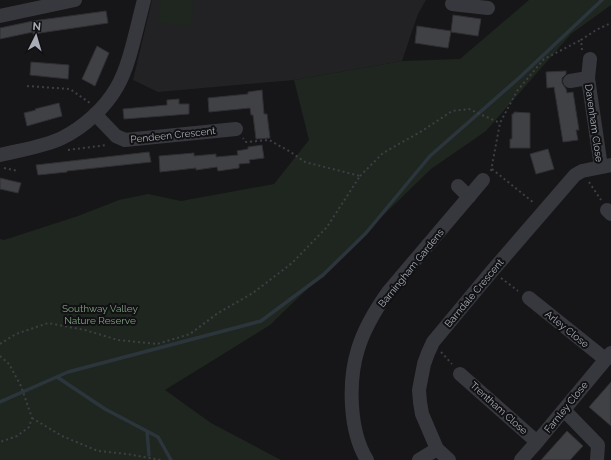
<svg xmlns="http://www.w3.org/2000/svg" width="611" height="460" font-family="Raleway,sans-serif">
<rect width="100%" height="100%" fill="#161618"/>
<!-- built -->
<path fill="#222225" d="M152,0H426L418,14L402,61L294,80L158,92L133,80Z"/>
<!-- green -->
<path fill="#1e261f" d="M161,0H194L191,26L158,22Z
M529,0H611V5L571,34L486,131L431,169L270,325L165,390L211,423L281,460H0V239L4,240L78,216L119,200L148,194L181,201L274,184L309,140L294,80L402,61L460,59Z"/>
<g fill="none" stroke-linecap="round" stroke-linejoin="round">
<!-- stream -->
<path stroke="#2c353c" stroke-width="3.5" d="M57,377L105,409L158,437L171,460
M0,402L68,372L261,321L323,275L366,233L430,156L519,78L602,0
M147,431L149,455"/>
</g>
<!-- building -->
<path fill="#404145" stroke="#303034" d="M106,11L108,23L33,34V32L0,39V28L33,21Z
M453,15L481,19L478,36L451,32Z
M417,26L451,31L448,48L415,43Z
M97,46L109,53L95,86L82,79Z
M31,62L69,65L68,79L30,75Z
M566,71V74L562,78V83L566,89L567,93L573,92L579,130H576L578,140L563,142L554,87L547,88L546,72Z
M262,90L264,114H267L270,138L256,139L253,115H251L250,108L209,112L208,98L248,94V92Z
M179,99V104H189V114L124,119L123,109L167,105V100Z
M59,103L62,116L27,126L24,113L36,110L35,109Z
M514,112L530,113V148H510V139H512V114H514Z
M262,145L264,158L249,160L250,163L239,164V168L218,171L217,167L196,170V168L160,172L159,156L194,153V156L216,154V157L238,155L237,151L248,149V147Z
M548,149L554,169L536,174L530,154Z
M149,152L151,162L67,171V172L38,175L36,165Z
M0,178L21,183L18,193L0,189Z
M611,382V426L589,407Z
M567,431L583,446L570,460H541Z"/>
<g fill="none" stroke-linecap="round" stroke-linejoin="round">
<!-- path -->
<path stroke="#3d3f44" stroke-width="2" stroke-dasharray="2 3" stroke-linecap="butt" d="M582,50L581,40L596,30L611,23
M27,86L70,89L90,103
M68,150L107,145
M4,168L18,171
M492,169L534,203
M491,171L500,123L517,91L544,59L581,40
M360,176L383,153L422,131L452,111L469,109L500,123
M589,182L601,200
M501,278L518,291
M0,344L16,334L48,323L85,330L118,340L157,344L190,334L218,313L253,293L292,263L327,227L360,176L305,162L289,151L269,140L246,142L243,138
M441,352L452,364
M0,356L9,364L21,386L32,418L29,427L17,436L0,442
M32,418L62,436L98,451L127,454L161,460"/>
<!-- minor -->
<path stroke="#37383d" stroke-width="14" d="M452,4L488,8
M0,16L75,0
M590,59L588,78L601,167
M570,81L588,78
M95,114L116,136L125,140L236,129
M0,155C20,150 43,147 62,138C84,127 105,108 117,87C130,65 137,25 144,0
M458,186L469,197
M607,210L611,214
M529,298L605,359
M460,374L537,442
M564,410L598,445L597,460
M367,460C349,431 348,381 358,349C364,329 376,309 388,292L483,180
M419,460L437,449
M449,460L437,449L422,414L420,402L419,390L424,364L428,353L433,342L492,271L575,175L582,171L611,165
M521,460L537,442L611,353"/>
</g>
<g text-anchor="middle" dominant-baseline="central" stroke-width="4" stroke-linejoin="round" paint-order="stroke">
<!-- street labels -->
<g font-size="10" fill="#a8adb8" stroke="#111113">
<text transform="translate(594 123) rotate(82)">Davenham Close</text>
<text transform="translate(173 135) rotate(-6)">Pendeen Crescent</text>
<text transform="translate(411 268) rotate(-51)">Barningham Gardens</text>
<text transform="translate(474 293) rotate(-50)">Barndale Crescent</text>
<text transform="translate(567 329) rotate(39)">Arley Close</text>
<text transform="translate(566 407) rotate(-51)">Farnley Close</text>
<text transform="translate(499 408) rotate(42)">Trentham Close</text>
</g>
<!-- park labels -->
<g font-size="10" fill="#7fa381" stroke="#111113">
<text x="100" y="308">Southway Valley<tspan x="100" dy="12">Nature Reserve</tspan></text>
</g>
</g>
<!-- north arrow -->
<g transform="translate(36 36) rotate(5)" stroke="#111113" stroke-width="3" paint-order="stroke">
<path d="M0-3L7 15L0 10L-7 15Z" fill="#a8adb8"/>
<text y="-6" font-size="11" font-weight="bold" text-anchor="middle" fill="#a8adb8">N</text>
</g>
</svg>
